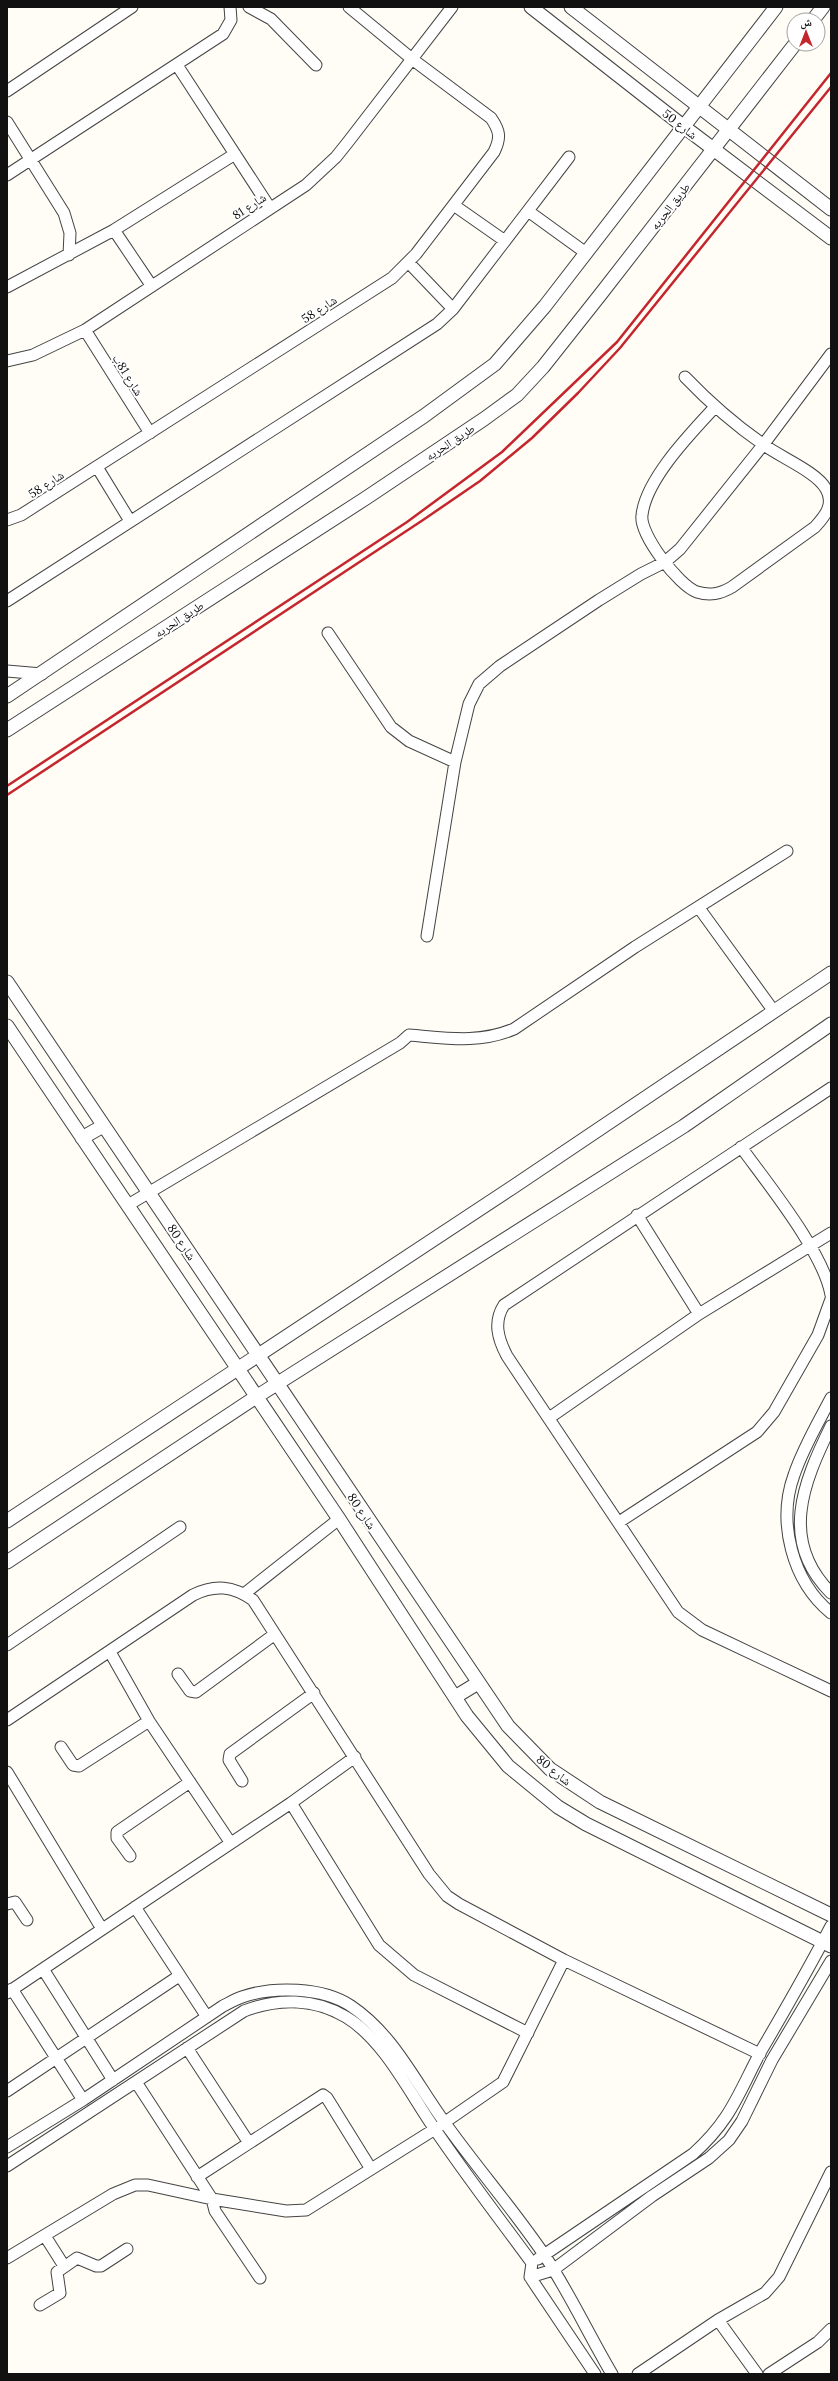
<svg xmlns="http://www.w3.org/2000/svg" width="838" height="2381" font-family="Lora,'Noto Naskh Arabic',serif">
<rect width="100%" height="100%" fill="#fffdf5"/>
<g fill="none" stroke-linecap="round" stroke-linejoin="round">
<defs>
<path id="minor" d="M249,7L271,19L316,65
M177,65L270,208
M7,91L132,7
M7,122L64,213L70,233L69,255
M7,175L223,34L231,20L230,7
M455,206L505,241
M528,211L586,253
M114,230L151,285
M409,263L453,309
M7,287L114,230L235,154
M85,330L150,433
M7,361L33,355L85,330L306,185L336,157L348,142L452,7
M685,377C709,402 735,425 764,445C780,457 817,472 826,489C835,504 825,516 815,527L732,587C720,594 710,596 697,592C679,586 639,534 642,515C646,479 691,433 715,407
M97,467L130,521
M7,520L21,515L392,278L416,254L494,152C501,138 500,131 491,118L412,59L349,7
M7,601L437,324L453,309L569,157
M328,633L391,727L409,741L455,762
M7,671L42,674
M699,908L773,1010
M427,936L455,762L469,704L479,684L500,666L599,600L641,574L665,562L680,549L763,445L831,354
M831,1088L504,1305C493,1322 498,1339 507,1356L678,1612L702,1630L831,1691
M741,1147C767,1183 824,1253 831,1295
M128,1205L400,1043L409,1035C447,1038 478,1044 514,1029L635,947L787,851
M637,1215L699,1314
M831,1398C818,1423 803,1448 794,1475C777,1522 792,1581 831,1613
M549,1418L699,1314L831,1233
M831,1426C803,1483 779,1541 831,1593
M619,1522L757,1432L774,1412L818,1335L831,1299
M244,1594L339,1519
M7,1645L180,1527
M110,1652L149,1721L230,1842
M178,1674L190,1691L196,1692L275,1634
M7,1720L193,1595C215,1584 233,1586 253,1600L429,1874L447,1896L459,1904L564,1960L760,2054
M61,1747L73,1765L79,1766L149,1721
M7,1772L102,1929
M242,1781L229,1760L230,1754L314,1693
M291,1803L379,1945L414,1975L528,2033
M130,1856L117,1838V1832L190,1782
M7,1904L15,1902L27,1920
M135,1907L207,2017
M43,1969L113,2080
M12,1989L83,2100
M7,1993L291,1803L355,1757
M187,2048L249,2143
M136,2082L212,2199L215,2211L260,2278
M7,2091L179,1976
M7,2147L83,2100L223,2006C229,2003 236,1999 242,1997C273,1986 323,1987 351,2006C394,2035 415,2082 445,2123C477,2168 514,2210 545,2256C570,2294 589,2335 612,2374
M7,2166L244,2011C278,1998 314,1998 346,2017C384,2040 409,2092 434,2128C465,2174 499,2218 532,2263L530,2277L595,2374
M197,2177L323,2095L327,2098L371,2169
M45,2236L64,2266
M7,2258L113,2194L135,2185H148L212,2199L286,2211L306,2210L435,2129L503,2082L564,1960
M538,2259L693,2154C731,2120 738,2094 761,2051C785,2010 809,1968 831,1926
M530,2277L553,2270L652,2196L709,2158L729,2140L742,2121L772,2060L831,1961
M40,2305L60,2293L57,2272L77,2258L96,2266H101L127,2249
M718,2320L757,2374
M638,2374L718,2320L765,2293L779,2277L831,2172
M769,2374L818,2342L831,2329"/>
<path id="tertiary" d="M531,7L683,126L831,238
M571,7L831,209
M813,20L823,7
M7,696L424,416L495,364L545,306L776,7
M7,730L366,498L484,419L517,395L543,367L600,295L795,44
M7,982L508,1726L550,1769L600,1802L831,1915
M7,1026L339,1519L467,1716L508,1766L558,1807L586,1824L831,1946
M82,1138L103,1126
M7,1521L513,1187L831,973
M7,1562L256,1397L684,1126L831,1024
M455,1697L478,1683"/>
</defs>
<!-- minor casing -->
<use href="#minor" stroke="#444" stroke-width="13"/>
<!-- tertiary casing -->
<use href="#tertiary" stroke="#444" stroke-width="15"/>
<!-- minor -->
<use href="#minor" stroke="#fff" stroke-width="11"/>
<!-- tertiary -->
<use href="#tertiary" stroke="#fff" stroke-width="13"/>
<!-- rail -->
<path stroke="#c4262e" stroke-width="2.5" d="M7,786L407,522L502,452L617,342L831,73
M7,795L423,520L480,481L532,438L578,393L620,348L831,87"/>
</g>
<g text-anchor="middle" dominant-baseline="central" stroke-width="4" stroke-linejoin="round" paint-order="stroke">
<!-- street labels -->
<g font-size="12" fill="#111" stroke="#fff">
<text transform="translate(680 124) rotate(38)">شارع 50</text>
<text transform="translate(249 206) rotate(-33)">شارع 81</text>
<text transform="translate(670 206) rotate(-52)">طريق الحريه</text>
<text transform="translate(319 309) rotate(-33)">شارع 58</text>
<text transform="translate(128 375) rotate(58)">شارع 81ب</text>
<text transform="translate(450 442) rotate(-33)">طريق الحريه</text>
<text transform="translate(46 484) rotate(-33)">شارع 58</text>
<text transform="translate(179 619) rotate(-33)">طريق الحريه</text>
<text transform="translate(182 1242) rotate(56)">شارع 80</text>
<text transform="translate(362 1511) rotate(56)">شارع 80</text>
<text transform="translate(554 1770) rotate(39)">شارع 80</text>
</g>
</g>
<!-- border -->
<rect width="838" height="2381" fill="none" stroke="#111111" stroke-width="16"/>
<!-- north arrow -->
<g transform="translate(806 32)"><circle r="19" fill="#ffffff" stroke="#a0a0a0"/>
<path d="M0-3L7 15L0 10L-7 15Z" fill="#c4262e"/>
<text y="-6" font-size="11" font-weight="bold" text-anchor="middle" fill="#111111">ش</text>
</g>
</svg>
